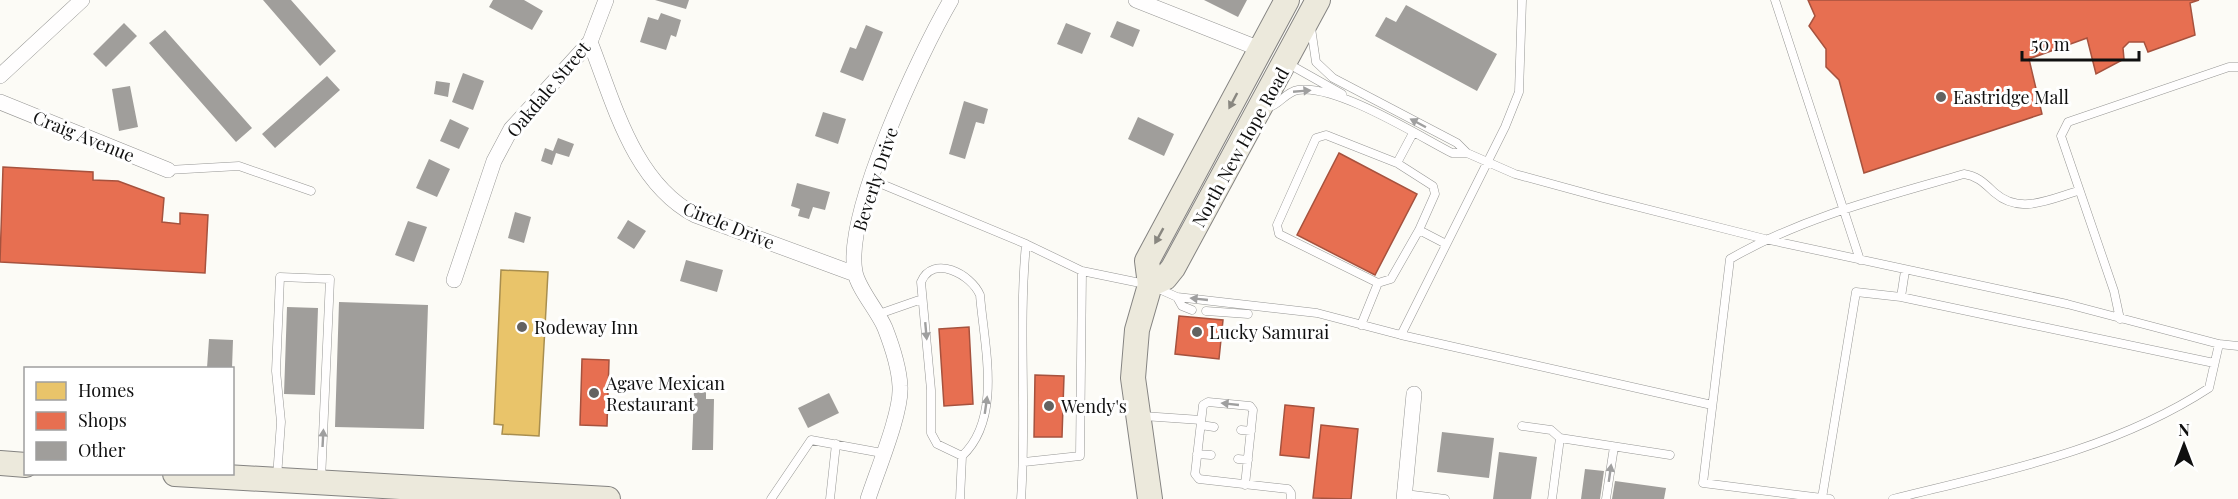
<svg xmlns="http://www.w3.org/2000/svg" width="2238" height="499" font-family="'Playfair Display',serif">
<rect width="100%" height="100%" fill="#fcfbf6"/>
<!-- homes -->
<path fill="#e9c46a" stroke="#a88e4f" stroke-width="1.5" d="M501,270L548,272L539,436L502,434L503,425L494,424Z"/>
<!-- shops -->
<path fill="#e76f51" stroke="#a6523e" stroke-width="1.5" d="M1808,0H2199L2190,3L2195,35L2148,52L2144,42H2129L2123,48L2124,59L2096,74L2087,38L2029,59L2042,114L1864,173L1839,80L1826,67V49L1809,26L1815,16Z
M1339,153L1417,194L1375,275L1297,235Z
M3,167L93,172V180L118,181L164,198L162,222L180,224V213L208,215L205,273L0,262Z
M1179,316L1223,320L1219,359L1175,354Z
M969,327L973,404L944,406L939,329Z
M582,359L609,360L607,426L580,425Z
M1035,375L1064,376L1062,437H1034Z
M1285,405L1314,408L1309,458L1280,455Z
M1321,425L1358,429L1351,499L1313,498Z"/>
<!-- building -->
<path fill="#a09e9b" d="M263,0H291L336,51L320,66Z
M493,0H524L543,11L532,30L489,7Z
M655,0H689L686,9Z
M1204,0H1247L1238,17Z
M1406,5L1497,54L1477,91L1375,36L1386,17L1396,22Z
M661,13L681,20L676,37L671,35L666,50L640,42L648,17L658,20Z
M1117,21L1140,30L1133,47L1110,37Z
M124,23L137,36L106,67L93,54Z
M1066,23L1091,33L1082,54L1057,44Z
M866,25L883,32L863,81L840,72L850,47L856,49Z
M165,30L252,128L236,142L149,43Z
M463,73L484,81L473,110L452,102Z
M327,76L340,90L275,148L262,134Z
M436,81L450,83L448,97L434,94Z
M130,86L138,127L119,131L112,89Z
M964,101L988,109L984,124L976,122L965,159L949,154Z
M823,112L846,119L838,144L815,136Z
M1138,117L1174,134L1164,156L1128,139Z
M450,119L469,128L459,149L440,141Z
M558,138L574,144L569,157L556,153L552,165L541,161L545,148L553,151Z
M429,159L450,169L437,197L416,188Z
M797,183L830,192L825,210L813,207L809,219L798,216L800,209L791,206Z
M515,212L531,217L524,243L508,238Z
M628,220L646,231L634,249L617,238Z
M408,221L427,227L414,262L395,255Z
M686,260L723,270L717,292L680,281Z
M339,302L428,305L424,429L335,427Z
M287,307L318,308L315,395L284,394Z
M209,339L233,340L232,368H207Z
M694,389H706V399H714L713,450H692Z
M829,393L839,413L808,428L798,408Z
M1442,432L1494,438L1489,478L1437,472Z
M1499,452L1537,457L1531,499H1493Z
M1585,469L1604,471L1600,499H1581Z
M1615,481L1666,488L1664,499H1612Z"/>
<g fill="none" stroke-linecap="round" stroke-linejoin="round">
<defs>
<path id="service" d="M1775,0L1860,260
M1311,28L1316,62L1333,78L1457,143L1467,153L1515,174L1603,198L1765,239L2067,304L2219,344L2238,346
M1287,63L1342,94
M1267,108C1280,105 1285,92 1298,90C1336,84 1417,135 1452,153H1467
M1397,163L1433,186L1435,194L1419,230
M168,170L239,166L311,191
M872,180L1026,244
M1905,271L1901,297L2214,363
M1378,283L1391,279L1419,230L1446,244
M1177,297L1182,306L1192,310
M1206,311L1248,314
M879,314L922,299
M2120,319L2114,291L2061,136L2068,122L2229,67H2238
M1361,325L1378,283L1279,234L1277,225L1316,138L1326,135L1397,163L1413,133
M1401,335L1712,405
M1143,416L1201,420
M1201,425L1214,427
M1522,426L1551,430L1560,438
M1241,430L1251,431
M1197,454L1211,455
M1238,459L1248,460
M1024,462L1080,456L1082,271
M277,477L281,422L276,371L280,277L330,279L321,480
M1245,485L1253,410L1250,406L1208,402L1203,405L1195,474L1199,479L1288,489L1291,493V499
M1405,494L1445,499
M1822,498L1856,292L1901,297
M771,499L811,440L882,453
M830,499L836,444
M960,499L962,456C1003,418 984,345 980,295C971,274 933,254 921,282L931,390V433L937,444L962,456
M1021,499C1027,414 1018,329 1026,244L1082,271L1150,285L1177,297L1317,313L1401,335L1505,127L1519,92L1522,0
M1552,499L1560,438L1670,455
M1606,499L1614,447
M1830,499L1703,483L1730,259C1803,217 1884,197 1964,174C1978,176 1985,184 1995,193C2020,215 2050,199 2078,191
M1893,499C2001,472 2114,450 2209,388L2219,344"/>
<path id="minor" d="M1136,0L1260,49
M590,42C614,103 633,182 695,215L855,274
M0,76L82,0
M0,102L168,170
M454,280L494,161L511,129L590,42L606,0
M868,499C877,471 902,412 900,386C899,367 892,346 885,328C878,311 858,289 855,272C844,214 920,53 951,0
M1404,499L1414,394"/>
<path id="primary" d="M1150,285L1165,278L1173,268L1318,0
M0,463L26,465
M175,474L608,499
M1150,499L1133,378L1137,330L1150,285L1147,261L1287,0"/>
</defs>
<!-- service casing -->
<use href="#service" stroke="#969694" stroke-width="9"/>
<!-- minor casing -->
<use href="#minor" stroke="#969694" stroke-width="16"/>
<!-- primary casing -->
<use href="#primary" stroke="#848381" stroke-width="26"/>
<!-- service -->
<use href="#service" stroke="#fffefe" stroke-width="8"/>
<!-- minor -->
<use href="#minor" stroke="#fffefe" stroke-width="15"/>
<!-- primary -->
<use href="#primary" stroke="#ece9dc" stroke-width="24"/>
</g>
<!-- one-way arrows -->
<defs><path id="oneway-solid" d="M-6-.8H1V-3.2L6.5 0L1 3.2V.8H-6Z" transform="scale(1.5)"/></defs>
<g fill="#9f9f9f">
<use href="#oneway-solid" transform="translate(1302 91) rotate(-5)"/>
<use href="#oneway-solid" transform="translate(1418 123) rotate(-152)"/>
<use href="#oneway-solid" transform="translate(1199 299) rotate(-174)"/>
<use href="#oneway-solid" transform="translate(926 331) rotate(85)"/>
<use href="#oneway-solid" transform="translate(1230 404) rotate(-174)"/>
<use href="#oneway-solid" transform="translate(986 405) rotate(-82)"/>
<use href="#oneway-solid" transform="translate(323 438) rotate(-87)"/>
<use href="#oneway-solid" transform="translate(1610 473) rotate(-82)"/>
</g>
<g fill="#898780">
<use href="#oneway-solid" transform="translate(1233 101) rotate(118)"/>
<use href="#oneway-solid" transform="translate(1159 236) rotate(119)"/>
</g>
<!-- markers -->
<g fill="#636260" stroke="#fff" stroke-width="2">
<circle cx="1941" cy="97" r="6"/>
<circle cx="522" cy="327" r="6"/>
<circle cx="1197" cy="332" r="6"/>
<circle cx="594" cy="393" r="6"/>
<circle cx="1049" cy="406" r="6"/>
</g>
<g text-anchor="middle" dominant-baseline="central" stroke-width="6" stroke-linejoin="round" paint-order="stroke">
<!-- street labels -->
<g font-size="18" fill="#101010" stroke="#fff">
<text transform="translate(548 89) rotate(-50)">Oakdale Street</text>
<text transform="translate(84 136) rotate(22)">Craig Avenue</text>
<text transform="translate(1240 147) rotate(-61)">North New Hope Road</text>
<text transform="translate(875 179) rotate(-72)">Beverly Drive</text>
<text transform="translate(729 225) rotate(22)">Circle Drive</text>
</g>
<!-- poi labels -->
<g font-size="18" fill="#101010" stroke="#fff" text-anchor="start">
<text x="1953" y="97">Eastridge Mall</text>
<text x="534" y="327">Rodeway Inn</text>
<text x="1209" y="332">Lucky Samurai</text>
<text x="606" y="383">Agave Mexican<tspan x="606" dy="21">Restaurant</tspan></text>
<text x="1061" y="406">Wendy's</text>
</g>
</g>
<!-- legend -->
<rect x="24" y="367" width="210" height="108" fill="#ffffff" stroke="#9f9f9f" stroke-width="1.5"/>
<rect x="36" y="382" width="30" height="18" fill="#e9c46a" stroke="#9f9f9f" stroke-width="1.5"/>
<text x="78" y="397" font-size="18" fill="#101010">Homes</text>
<rect x="36" y="412" width="30" height="18" fill="#e76f51" stroke="#9f9f9f" stroke-width="1.5"/>
<text x="78" y="427" font-size="18" fill="#101010">Shops</text>
<rect x="36" y="442" width="30" height="18" fill="#a09e9b" stroke="#9f9f9f" stroke-width="1.5"/>
<text x="78" y="457" font-size="18" fill="#101010">Other</text>
<!-- north arrow -->
<g transform="translate(2184 445)" stroke="#ffffff" stroke-width="4.5" paint-order="stroke">
<path d="M0-4.5L10 22L0 15L-10 22Z" fill="#101010"/>
<text y="-9" font-size="16" font-weight="bold" text-anchor="middle" fill="#101010">N</text>
</g>
<!-- scale -->
<path d="M2022 51v9h117v-9" fill="none" stroke="#101010" stroke-width="3"/>
<text x="2031" y="51" font-size="18" fill="#101010" stroke="#ffffff" stroke-width="4.5" paint-order="stroke">50 m</text>
</svg>
